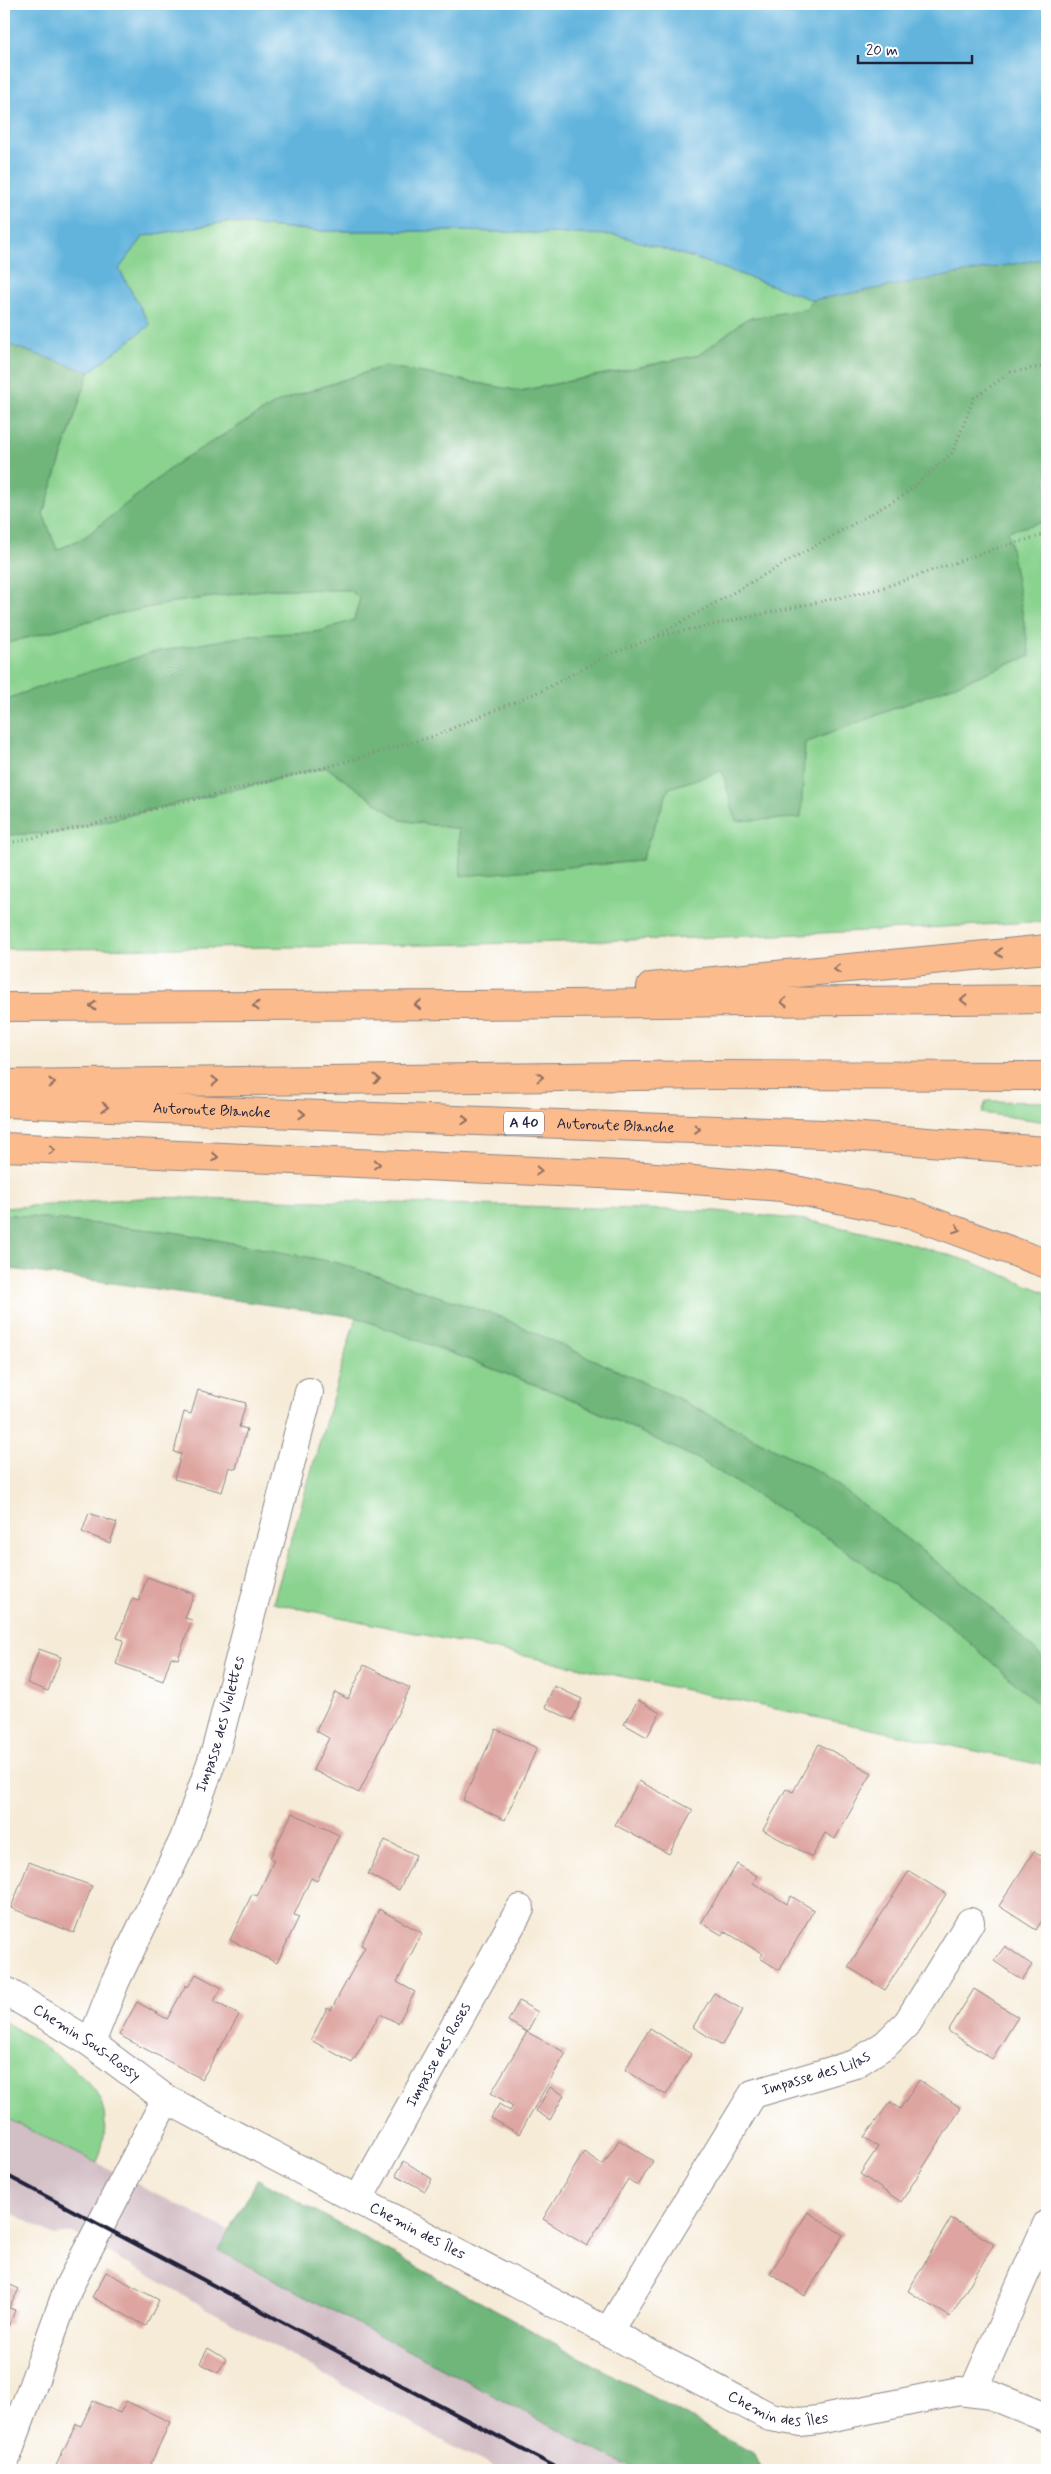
<svg xmlns="http://www.w3.org/2000/svg" width="1051" height="2474" font-family="Mynerve,sans-serif">
<rect width="100%" height="100%" fill="#fff"/>
<filter id="ink" filterUnits="userSpaceOnUse"><feTurbulence type="fractalNoise" baseFrequency=".02" numOctaves="2"/><feDisplacementMap in="SourceGraphic" scale="10" xChannelSelector="R" yChannelSelector="G"/><feConvolveMatrix kernelMatrix="1 2 1 2 8 2 1 2 1" color-interpolation-filters="sRGB"/></filter>
<filter id="wash" filterUnits="userSpaceOnUse"><feTurbulence type="fractalNoise" baseFrequency=".0096" numOctaves="4" result="noise"/><feDisplacementMap in="SourceGraphic" scale="20" xChannelSelector="R" yChannelSelector="G"/><feGaussianBlur stdDeviation="1.12" result="paint"/><feColorMatrix in="noise" values="0 0 0 0 0 0 0 0 0 0 0 0 0 0 0 0 0 1.4 0 .05"/><feComposite in="paint" operator="in"/></filter>
<g filter="url(#wash)">
<rect width="100%" height="100%" fill="#f6ebd7"/>
<!-- industrial -->
<path fill="#d2bec5" d="M4,2117L97,2163L694,2470H500L453,2447L73,2233L54,2235L4,2209Z"/>
<!-- green -->
<path fill="#8ad38f" stroke="#567a65" d="M226,222L316,231H460L617,235L694,258L813,300L807,309L746,319L699,355L520,391L385,366L280,401L180,461L85,537L57,550L43,514L89,372L150,325L119,269L144,236Z
M1047,521V921C700,943 352,948 4,949V835L56,833L327,767L401,820L458,829L461,875L641,861L669,788L805,743L1030,656L1007,531Z
M271,589L349,590L360,598L354,620L317,632L251,635L54,682L4,700V644L107,616L176,602Z
M986,1101L1047,1102V1122L982,1113Z
M154,1197L716,1211L805,1220L891,1238L972,1262L1047,1293V1662L975,1592L823,1474L675,1397L498,1316L338,1263L179,1233L4,1214V1208Z
M356,1317L562,1395L698,1459L826,1537L948,1623L1047,1712V1766L273,1603Z
M4,2021C29,2037 87,2072 100,2099C109,2118 104,2144 97,2163L4,2117Z"/>
<!-- forest -->
<path fill="#6fb57a" stroke="#486c5a" d="M1047,258V521L1008,531L1030,656L805,743L801,818L736,821L722,771L669,788L641,861L461,876L458,829L401,820L326,767L56,833L4,835V700L54,682L155,652L251,635L317,632L354,620L360,598L349,590L271,589L176,602L107,616L4,644V343L89,372L43,514L57,550L85,537L180,461L280,401L385,366L520,391L699,355L746,319L807,309L813,300Z
M4,1214L179,1233L338,1263L498,1316L675,1397L823,1474L975,1592L1047,1662V1712L948,1623L826,1537L698,1459L562,1395L356,1317L4,1268Z
M258,2179L753,2453L761,2470H634L218,2250Z"/>
<!-- water -->
<path fill="#62b4dd" stroke="#426b8c" d="M4,4H1047V258L813,300L694,258L617,235L460,231H316L226,222L144,236L119,269L150,325L89,372L4,343Z"/>
<g id="blocks">
<!-- building -->
<path fill="#dea5a0" d="M198,1390L246,1403L239,1427L247,1429L241,1449L236,1469L229,1467L222,1492L174,1479L181,1454L174,1452L184,1412L191,1414Z
M89,1513L117,1523L110,1543L82,1532Z
M147,1577L194,1594L185,1618L192,1620L178,1659L171,1657L163,1681L116,1664L124,1640L117,1638L132,1599L139,1601Z
M39,1649L61,1657L48,1691L27,1683Z
M364,1665L410,1688L359,1793L313,1770L329,1738L316,1731L335,1692L348,1699Z
M554,1686L582,1699L572,1720L545,1707Z
M638,1700L660,1713L647,1737L624,1724Z
M496,1729L537,1748L505,1820L463,1800Z
M819,1744L872,1773L835,1839L825,1833L812,1857L763,1830L786,1789L793,1792Z
M639,1781L693,1810L669,1854L615,1825Z
M292,1813L339,1835L317,1881L311,1878L294,1915L299,1917L277,1963L230,1940L252,1894L257,1896L266,1877L274,1860L270,1858Z
M385,1840L416,1855L399,1890L368,1874Z
M1034,1851L1047,1860V1912L1036,1930L999,1906Z
M29,1862L92,1886L74,1933L11,1908Z
M737,1864L757,1876L753,1883L787,1904L791,1896L814,1910L779,1970L760,1958L763,1954L724,1931L722,1935L701,1923Z
M909,1871L946,1894L885,1990L848,1967Z
M379,1909L422,1933L397,1982L415,1992L398,2023L380,2014L352,2063L311,2040L327,2008L331,2010L365,1947L361,1945Z
M1005,1946L1032,1965L1022,1980L994,1961Z
M196,1974L222,1988L214,2001L239,2015L202,2079L119,2035L137,2002L167,2019L186,1985L188,1987Z
M974,1989L1018,2017L992,2059L948,2031Z
M714,1993L743,2010L722,2045L693,2027Z
M519,2001L538,2012L527,2032L508,2021Z
M650,2028L691,2054L666,2095L625,2070Z
M527,2032L566,2053L519,2134L491,2118L499,2104L510,2111L513,2106L491,2093Z
M919,2080L961,2108L901,2202L860,2174L878,2147L864,2137L890,2102L900,2109Z
M550,2087L564,2095L550,2120L536,2111Z
M619,2140L653,2161L638,2186L628,2179L587,2246L543,2219L584,2152L603,2165Z
M404,2161L432,2179L425,2191L396,2175Z
M808,2212L843,2235L805,2296L770,2273Z
M951,2218L994,2244L950,2317L908,2291Z
M106,2272L159,2300L146,2326L92,2297Z
M4,2282L19,2289L9,2308L15,2310L10,2324H7L4,2332Z
M208,2348L226,2359L218,2373L200,2363Z
M93,2401L120,2413L126,2401L170,2422L148,2470H54L76,2424L81,2426Z"/>
</g>
</g>
<g filter="url(#ink)">
<use href="#blocks" fill-opacity="0" stroke="#8c8689" stroke-width="1"/>
<g fill="none" stroke-linecap="round" stroke-linejoin="round">
<defs>
<g id="street">
<path id="s1" d="M4,1990L91,2043L166,2099"/>
<path id="s2" d="M91,2043L115,1982L184,1839L216,1749L309,1392"/>
<path id="s3" d="M358,2200L520,1909"/>
<path id="s4" d="M608,2332L753,2094L855,2064L886,2044L908,2022L970,1922"/>
<path d="M973,2392L1047,2224"/>
<path id="s5" d="M4,2464L69,2286L166,2099L770,2417L800,2422L818,2420L959,2391L991,2395L1047,2418"/>
</g>
<g id="highway">
<path d="M651,987L1047,949"/>
<path d="M4,1007L467,1005L1047,999"/>
<path d="M4,1084L715,1075L1047,1076"/>
<path id="s6" d="M4,1103L823,1134L1047,1151"/>
<path d="M4,1147L643,1176L781,1187L911,1214L1047,1264"/>
</g>
</defs>
<!-- street casing -->
<use href="#street" stroke="#8c8689" stroke-width="30"/>
<!-- highway casing -->
<use href="#highway" stroke="#8c8689" stroke-width="30"/>
<!-- path -->
<path stroke="#8c8689" stroke-width="3" stroke-dasharray="1 4" stroke-linecap="butt" d="M659,635L904,495L953,452L974,398L1011,372L1047,366
M4,844L56,833L327,767L434,736L543,690L608,655L656,637L879,589L994,549L1047,534"/>
<!-- street -->
<use href="#street" stroke="#fff" stroke-width="28"/>
<!-- highway -->
<use href="#highway" stroke="#fbbb8c" stroke-width="28"/>
<!-- rail -->
<path stroke="#22223b" stroke-width="4" d="M4,2174L561,2470"/>
</g>
<!-- one-way arrows -->
<defs><path id="oneway-chevron" d="M-2-3.5L2.5 0L-2 3.5" fill="none" stroke-width="1.6" stroke-linecap="round" stroke-linejoin="round" transform="scale(1.25)"/></defs>
<g stroke="#8e6e64">
<use href="#oneway-chevron" transform="translate(999 953) rotate(175)"/>
<use href="#oneway-chevron" transform="translate(837 969) rotate(174)"/>
<use href="#oneway-chevron" transform="translate(964 1000) rotate(179)"/>
<use href="#oneway-chevron" transform="translate(784 1002) rotate(179)"/>
<use href="#oneway-chevron" transform="translate(418 1005) rotate(180)"/>
<use href="#oneway-chevron" transform="translate(93 1006) rotate(180)"/>
<use href="#oneway-chevron" transform="translate(256 1006) rotate(180)"/>
<use href="#oneway-chevron" transform="translate(540 1077) rotate(-1)"/>
<use href="#oneway-chevron" transform="translate(377 1079) rotate(-1)"/>
<use href="#oneway-chevron" transform="translate(215 1081) rotate(-1)"/>
<use href="#oneway-chevron" transform="translate(52 1083) rotate(-1)"/>
<use href="#oneway-chevron" transform="translate(105 1107) rotate(2)"/>
<use href="#oneway-chevron" transform="translate(302 1114) rotate(2)"/>
<use href="#oneway-chevron" transform="translate(465 1120) rotate(2)"/>
<use href="#oneway-chevron" transform="translate(697 1129) rotate(2)"/>
<use href="#oneway-chevron" transform="translate(52 1150) rotate(3)"/>
<use href="#oneway-chevron" transform="translate(215 1157) rotate(3)"/>
<use href="#oneway-chevron" transform="translate(377 1164) rotate(3)"/>
<use href="#oneway-chevron" transform="translate(539 1171) rotate(3)"/>
<use href="#oneway-chevron" transform="translate(957 1229) rotate(21)"/>
</g>
</g>
<g text-anchor="middle" dominant-baseline="central" stroke-width="5" stroke-linejoin="round" paint-order="stroke">
<!-- shield labels -->
<rect fill="#fff" stroke="#646476" stroke-width="1" x="504" y="1111.5" width="40" height="23" rx="4"/>
<g font-size="14" font-weight="bold" fill="#22223b">
<text x="524" y="1123">A 40</text>
</g>
<!-- street labels -->
<g font-size="15" fill="#22223b" stroke="#fff">
<text stroke="none"><textPath href="#s6" startOffset="208">Autoroute Blanche</textPath></text>
<text stroke="none"><textPath href="#s6" startOffset="612">Autoroute Blanche</textPath></text>
<text stroke="none"><textPath href="#s2" startOffset="345">Impasse des Violettes</textPath></text>
<text stroke="none"><textPath href="#s1" startOffset="98">Chemin Sous-Rossy</textPath></text>
<text stroke="none"><textPath href="#s3" startOffset="166">Impasse des Roses</textPath></text>
<text stroke="none"><textPath href="#s4" startOffset="345">Impasse des Lilas</textPath></text>
<text stroke="none"><textPath href="#s5" startOffset="684">Chemin des Îles</textPath></text>
<text stroke="none"><textPath href="#s5" startOffset="1089">Chemin des Îles</textPath></text>
</g>
</g>
<!-- margin -->
<rect width="1051" height="2474" fill="none" stroke="#fff" stroke-width="20"/>
<!-- scale -->
<path d="M858 55v8h114v-8" fill="none" stroke="#22223b" stroke-width="2.5"/>
<text x="866" y="55" font-size="15" fill="#22223b" stroke="#ffffff" stroke-width="4" paint-order="stroke">20 m</text>
</svg>
